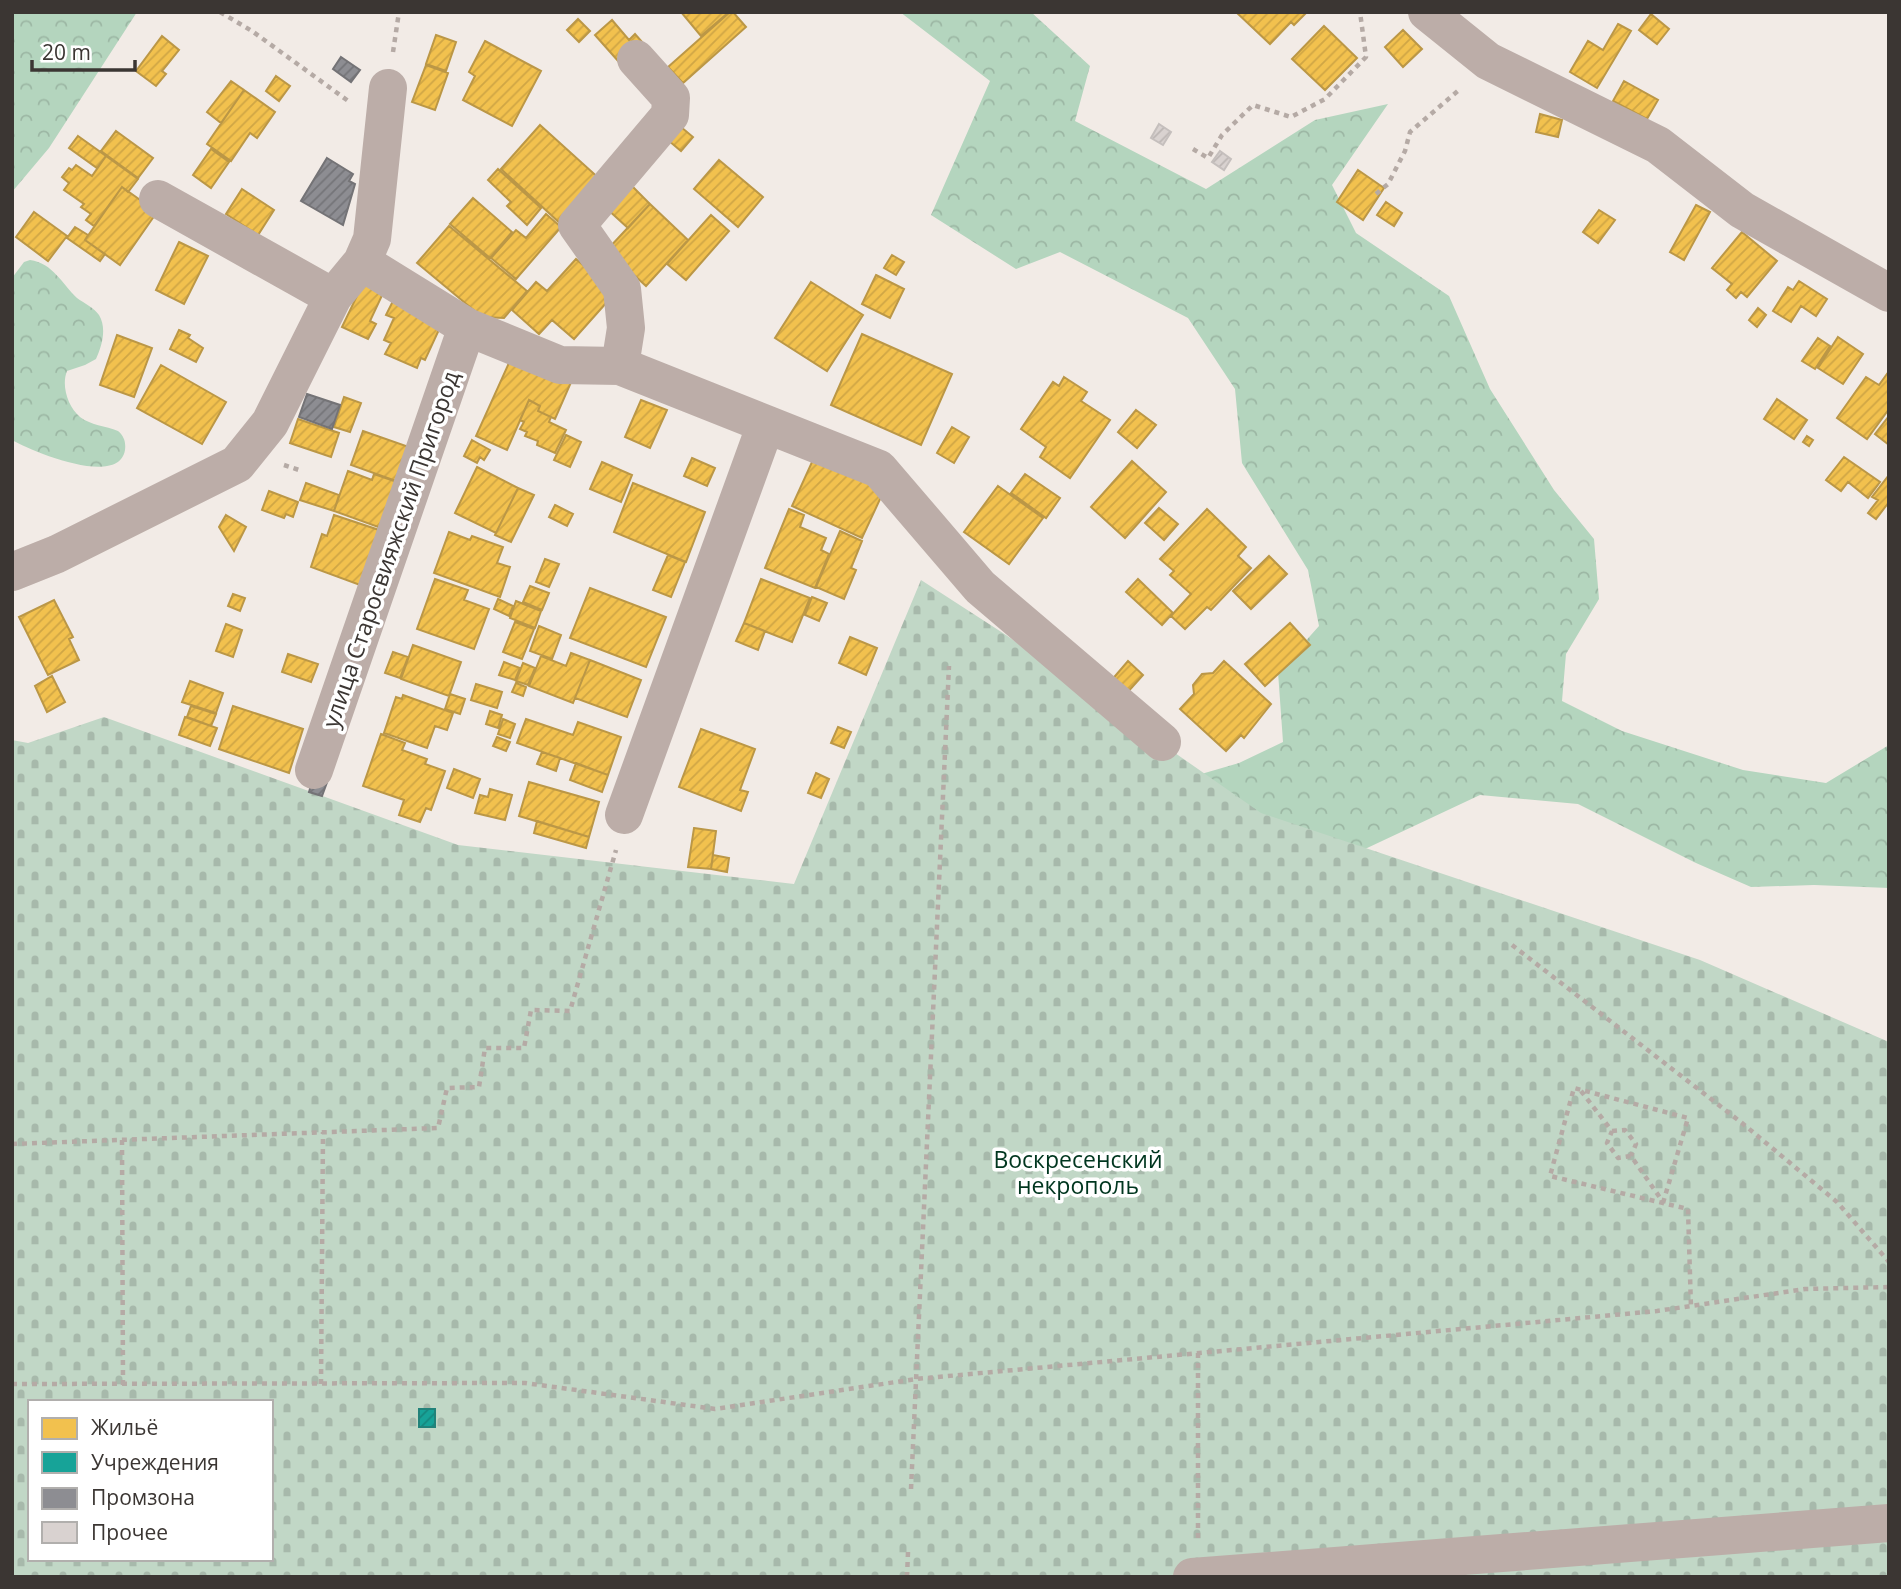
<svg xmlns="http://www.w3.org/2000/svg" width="1901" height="1589" font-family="'Open Sans',sans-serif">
<defs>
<pattern id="forest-crowns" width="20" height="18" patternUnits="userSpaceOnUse" patternTransform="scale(1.75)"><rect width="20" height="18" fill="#b4d5be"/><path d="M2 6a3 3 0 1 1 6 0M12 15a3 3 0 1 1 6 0" fill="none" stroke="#9cb7a4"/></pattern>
<pattern id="cemetery-stones" width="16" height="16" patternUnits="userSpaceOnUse" patternTransform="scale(1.75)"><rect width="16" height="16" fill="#c1d7c6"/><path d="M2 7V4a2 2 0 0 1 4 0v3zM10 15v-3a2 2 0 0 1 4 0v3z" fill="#a7b9ab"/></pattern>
<pattern id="homes-hatch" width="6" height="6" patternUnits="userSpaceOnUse" patternTransform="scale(1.75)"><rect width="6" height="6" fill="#f2c14e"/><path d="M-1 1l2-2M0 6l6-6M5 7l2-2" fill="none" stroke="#d0a645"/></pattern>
<pattern id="public-hatch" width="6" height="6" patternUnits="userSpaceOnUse" patternTransform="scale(1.75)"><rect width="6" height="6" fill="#17a398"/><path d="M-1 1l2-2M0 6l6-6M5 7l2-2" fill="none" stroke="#16867d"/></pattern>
<pattern id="industry-hatch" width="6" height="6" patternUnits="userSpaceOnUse" patternTransform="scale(1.75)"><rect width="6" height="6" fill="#8d8d92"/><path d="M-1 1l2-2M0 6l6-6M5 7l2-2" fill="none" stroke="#747478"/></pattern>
<pattern id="building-hatch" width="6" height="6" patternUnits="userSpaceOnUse" patternTransform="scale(1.75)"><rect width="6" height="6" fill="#d9d2d0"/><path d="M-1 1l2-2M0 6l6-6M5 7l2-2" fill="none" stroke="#bbb5b3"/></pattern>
</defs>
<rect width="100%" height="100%" fill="#f2ebe6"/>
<!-- forest -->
<path fill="url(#forest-crowns)" d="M12,12H137L49,148L12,192Z
M900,12H1031L1090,66L1075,121L1206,189L1315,120L1388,104L1332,185L1356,233L1449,296L1490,389L1554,490L1594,539L1599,599L1566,654L1562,701L1622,731L1743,770L1826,783L1889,745V888L1814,885L1751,887L1696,863L1578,804L1480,795L1365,849L1167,784L1239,763L1283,742L1278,672L1319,626L1308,570L1242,463L1235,389L1188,318L1060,252L1016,269L931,215L990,81Z
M30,260C53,263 62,284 77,298C84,303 94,308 99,315C107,328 102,346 96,359L85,365L67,371C61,386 68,407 80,417C90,425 106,426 118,431C124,436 126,442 125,450C119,488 31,451 12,440V278L24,262Z"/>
<!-- cemetery -->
<path fill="url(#cemetery-stones)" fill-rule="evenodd" d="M921,580L1006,635L1261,813L1700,960L1889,1042V1577H12V740L28,743L104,717L458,845L794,884ZM30,1402H271V1559H30Z"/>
<!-- homes -->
<path fill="url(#homes-hatch)" stroke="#bb9746" stroke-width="2" d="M681,12H729L701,36Z
M730,12H733L746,27L683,83L668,67Z
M1236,12H1307L1294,25L1291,22L1270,44Z
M1651,14L1669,29L1657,44L1639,30Z
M578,19L590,31L579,42L567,30Z
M612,20L629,40L635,34L642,42L619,62L595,35Z
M1618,24L1631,31L1597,88L1570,72L1588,41L1603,50Z
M1324,26L1357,58L1325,90L1292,59Z
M1403,30L1422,49L1403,67L1385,47Z
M436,35L456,42L446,71L426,64Z
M162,36L179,50L162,71L166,74L156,86L136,71Z
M485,41L541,71L512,126L463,100L475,76L469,72Z
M426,65L448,73L435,110L412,102Z
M276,76L290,86L279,101L266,91Z
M231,81L244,90L221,123L207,112Z
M1624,81L1658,100L1647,119L1613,101Z
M244,90L275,112L257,138L250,133L231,161L207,144Z
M1540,114L1562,120L1558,137L1536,132Z
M540,125L602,181L562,225L501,169Z
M681,127L693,137L681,151L669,141Z
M116,131L153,158L138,178L101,151Z
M78,136L106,156L97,168L69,148Z
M211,149L229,162L211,188L193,175Z
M106,156L138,179L128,192L122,187L94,226L86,220L91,214L81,207L84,204L64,190L69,183L62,177L69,168L72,170L76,165L92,176Z
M719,160L763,197L738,227L694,189Z
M498,169L541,208L527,225L507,206L511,202L488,180Z
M1358,170L1384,188L1363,220L1337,202Z
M630,184L650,204L628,228L606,208Z
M122,187L157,212L120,265L85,240Z
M242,189L274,210L258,235L226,214Z
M473,198L512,232L490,258L450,224Z
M1386,202L1402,213L1394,226L1377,215Z
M650,204L688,240L646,286L607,250Z
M1696,205L1710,212L1684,260L1670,252Z
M1599,210L1615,220L1598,243L1583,232Z
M34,212L67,236L48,261L16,237Z
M546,214L561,227L516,279L491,258L516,230L526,238Z
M711,215L729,231L686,280L667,264Z
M449,226L527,291L504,318L482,317L417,263Z
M75,227L88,235L85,240L105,254L100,261L67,238Z
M1742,232L1777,261L1747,297L1741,292L1736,298L1727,290L1732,284L1712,268Z
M179,242L208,256L184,304L156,290Z
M892,255L904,262L896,275L884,268Z
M576,259L615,293L574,339L552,320L539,334L512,310L536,282L547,291Z
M876,275L904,289L890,318L862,304Z
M365,279L385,289L370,321L376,324L368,339L342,327Z
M1799,281L1827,299L1816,316L1801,306L1791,322L1773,311L1788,287L1793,290Z
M811,282L863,315L827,371L775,338Z
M394,299L443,321L425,360L421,358L417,368L385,354L391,343L384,340L394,318L386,315Z
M1758,308L1766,315L1757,327L1749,320Z
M179,330L190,335L188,338L203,348L196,362L170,349Z
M862,334L952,374L921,445L831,405Z
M117,335L152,348L134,397L100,385Z
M1838,337L1863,354L1843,384L1818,368Z
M1818,338L1830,346L1815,369L1802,361Z
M513,354L572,380L555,419L538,411L540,406L529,400L507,450L476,436Z
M161,365L226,402L202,444L137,408Z
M1889,371V409L1867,439L1837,418L1866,377L1879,385Z
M1064,377L1087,392L1081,401L1110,420L1070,478L1040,457L1046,447L1021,429L1053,382L1059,386Z
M344,397L361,403L350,432L334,427Z
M1777,399L1807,420L1794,439L1764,419Z
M529,400L540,406L538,411L551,417L549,422L566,430L555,453L537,445L538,441L525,436L527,432L520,429L524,422L520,420Z
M641,400L667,410L650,448L625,437Z
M1136,410L1156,425L1137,448L1118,432Z
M1889,416V445L1875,434Z
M298,419L339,433L331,457L290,443Z
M952,427L969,437L954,463L937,453Z
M363,431L409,447L396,481L351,465Z
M566,435L581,442L570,467L554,460Z
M1807,436L1813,440L1809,446L1803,442Z
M472,440L490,450L484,460L480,457L477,463L464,456Z
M817,451L887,484L862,538L792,506Z
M1844,457L1880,482L1868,498L1848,482L1841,491L1826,480Z
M692,458L715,468L707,486L684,476Z
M1132,461L1166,492L1125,538L1091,507Z
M602,462L632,475L621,502L590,489Z
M477,467L518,488L496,533L455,513Z
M348,471L372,480L374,474L397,482L381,528L334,511Z
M1025,474L1060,498L1046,518L1011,493Z
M1889,475V502L1876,519L1868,513L1878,500L1872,497Z
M306,483L339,495L334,511L300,500Z
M633,483L705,512L686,562L614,532Z
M998,486L1043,518L1009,564L964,532Z
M518,488L534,495L511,542L495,535Z
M269,491L298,502L293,517L286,514L284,518L262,510Z
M555,505L573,514L567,526L549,517Z
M1159,508L1178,524L1164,540L1145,523Z
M789,509L804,515L800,527L826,538L821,550L829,554L815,588L765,568Z
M1207,509L1246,547L1238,556L1251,568L1211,610L1207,607L1185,629L1171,616L1191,594L1170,575L1174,571L1160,559Z
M226,515L246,527L234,551L219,527Z
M334,515L379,530L360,585L311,567L322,534L327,536Z
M840,531L862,541L851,568L856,570L844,599L816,587Z
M449,532L470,540L472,536L503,547L497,563L510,567L500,597L434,573Z
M668,555L685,562L671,597L653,590Z
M1269,556L1287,574L1251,609L1233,591Z
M545,559L559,564L549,587L536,582Z
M435,579L468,590L464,600L489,609L474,649L417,629Z
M761,579L810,598L792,642L744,623Z
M1138,579L1173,613L1162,625L1126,592Z
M530,586L549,593L542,610L523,602Z
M590,588L666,617L646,667L570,638Z
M233,594L245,598L240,611L228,606Z
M812,597L827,603L819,621L805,615Z
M498,599L513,606L509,616L494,609Z
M54,600L73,637L69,639L79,660L48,675L19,617Z
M516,601L541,611L535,628L510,618Z
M515,622L534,629L522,659L503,652Z
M744,623L765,631L758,650L736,641Z
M1290,623L1310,645L1265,686L1245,664Z
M226,624L242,630L233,657L216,651Z
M539,626L561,635L552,659L530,651Z
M850,637L877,648L866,675L839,663Z
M413,645L461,662L449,696L401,679Z
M393,652L408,657L400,678L385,673Z
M571,653L590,660L573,703L529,686L541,656L566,666Z
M288,654L318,664L311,682L282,672Z
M590,660L641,680L627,717L575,698Z
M1128,661L1143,675L1125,695L1110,682Z
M1224,661L1271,704L1244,738L1241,735L1226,751L1180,709L1194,694L1193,685L1202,674L1213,673Z
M504,662L520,668L515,680L499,675Z
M523,663L535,668L528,685L516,681Z
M52,676L65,702L47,712L35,686Z
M190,681L223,693L216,713L182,702Z
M516,683L526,687L523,696L512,692Z
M476,684L502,692L497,708L471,700Z
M450,694L465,699L460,714L445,709Z
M403,695L453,713L447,730L435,726L427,748L384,733L396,697L402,699Z
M191,706L216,714L211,726L187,717Z
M233,706L303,729L289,773L219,749Z
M490,711L502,715L498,728L486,724Z
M185,717L217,728L210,746L179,735Z
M503,719L515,724L510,738L498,734Z
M526,719L573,735L578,722L621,737L608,775L517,743Z
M838,727L851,732L844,748L831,743Z
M701,729L755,749L740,790L748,792L741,811L679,787Z
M381,734L405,743L402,750L427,759L425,764L445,771L431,810L426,808L420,822L399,815L404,800L363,786Z
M497,737L510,742L506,751L493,746Z
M542,752L560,758L556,771L537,764Z
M576,763L608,775L602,792L570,780Z
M454,769L480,779L473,798L447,788Z
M816,773L829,779L821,798L808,793Z
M529,782L599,802L589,837L519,816Z
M490,789L512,795L505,820L475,813L480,795L488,797Z
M537,821L589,837L586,848L534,833Z
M694,828L716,831L711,869L688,867Z
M713,855L729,858L727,872L711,869Z"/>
<!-- public -->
<path fill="url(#public-hatch)" stroke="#22827a" stroke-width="2" d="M419,1409H435V1427H419Z"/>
<!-- industry -->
<path fill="url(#industry-hatch)" stroke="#747376" stroke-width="2" d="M341,57L360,70L351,82L333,69Z
M327,158L353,174L349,181L355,184L343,225L301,201Z
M307,394L340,405L332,429L299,417Z
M316,769L330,774L322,796L309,792Z"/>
<!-- building -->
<path fill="url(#building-hatch)" stroke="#c5bfbd" stroke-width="2" d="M1159,124L1171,132L1163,145L1151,138Z
M1220,151L1231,159L1224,170L1212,162Z"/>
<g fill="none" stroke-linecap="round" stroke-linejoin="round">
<!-- path -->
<path stroke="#b5aaa5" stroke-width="4.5" stroke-dasharray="5 5" stroke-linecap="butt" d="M220,12L252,31L351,103
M393,52L399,12
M1193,149L1208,158L1222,135L1253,105L1291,117L1325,99L1366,57L1360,12
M1376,194L1388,184L1405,151L1410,132L1460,89
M284,465L299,470
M1512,945L1742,1123L1837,1202L1889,1262
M1581,1091L1612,1131L1607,1143L1618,1158L1631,1156L1663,1202
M1612,1131L1625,1130L1636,1144L1631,1156
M122,1140L123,1385
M12,1144L438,1128L447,1088L479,1087L485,1048H524L531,1010L570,1011L616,850
M1663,1203L1688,1118L1574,1088L1550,1176L1688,1209L1691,1308
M1198,1353V1541
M12,1384L525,1383L715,1409L916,1379L1657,1311L1805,1289L1889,1287
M321,1384L323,1132
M911,1489L949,666
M907,1577L908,1552"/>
<!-- minor -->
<path stroke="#bcada8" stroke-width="38" d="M1427,12L1488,61L1658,145L1742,210L1889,293
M158,199L333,297
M362,262L467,327L560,365L620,366L879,469L980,587L1162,742
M620,366L626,328L622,289L577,225L670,115L671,98L636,59
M12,572L57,554L237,464L270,423L333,297L362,262L372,239L388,88
M314,770L467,327
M624,815L766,424
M1192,1577L1889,1523"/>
</g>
<g text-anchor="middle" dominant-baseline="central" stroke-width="7" stroke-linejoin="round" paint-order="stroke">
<!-- street labels -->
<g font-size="23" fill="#3b3633" stroke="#fff">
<text transform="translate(390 549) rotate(-71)">улица Старосвияжский Пригород</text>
</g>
<!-- park labels -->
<g font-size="23" fill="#00361f" stroke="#fff">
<text x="1078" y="1159">Воскресенский<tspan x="1078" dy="26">некрополь</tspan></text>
</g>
</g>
<!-- border -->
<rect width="1901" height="1589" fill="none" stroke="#3b3633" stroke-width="28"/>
<!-- legend -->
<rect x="28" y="1400" width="245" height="161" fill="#ffffff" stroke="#b1afad" stroke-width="2"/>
<rect x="42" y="1418" width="35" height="21" fill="#f2c14e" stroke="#b1afad" stroke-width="2"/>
<text x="91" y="1435" font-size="21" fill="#3b3633">Жильё</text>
<rect x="42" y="1452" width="35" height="21" fill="#17a398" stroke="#b1afad" stroke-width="2"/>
<text x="91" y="1470" font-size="21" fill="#3b3633">Учреждения</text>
<rect x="42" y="1488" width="35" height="21" fill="#8d8d92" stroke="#b1afad" stroke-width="2"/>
<text x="91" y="1505" font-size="21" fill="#3b3633">Промзона</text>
<rect x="42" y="1522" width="35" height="21" fill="#d9d2d0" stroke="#b1afad" stroke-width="2"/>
<text x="91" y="1540" font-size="21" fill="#3b3633">Прочее</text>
<!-- scale -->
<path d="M32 60v10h103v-10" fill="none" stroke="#3b3633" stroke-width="3.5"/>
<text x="42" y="60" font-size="21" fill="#3b3633" stroke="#ffffff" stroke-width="5" paint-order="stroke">20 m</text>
</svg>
